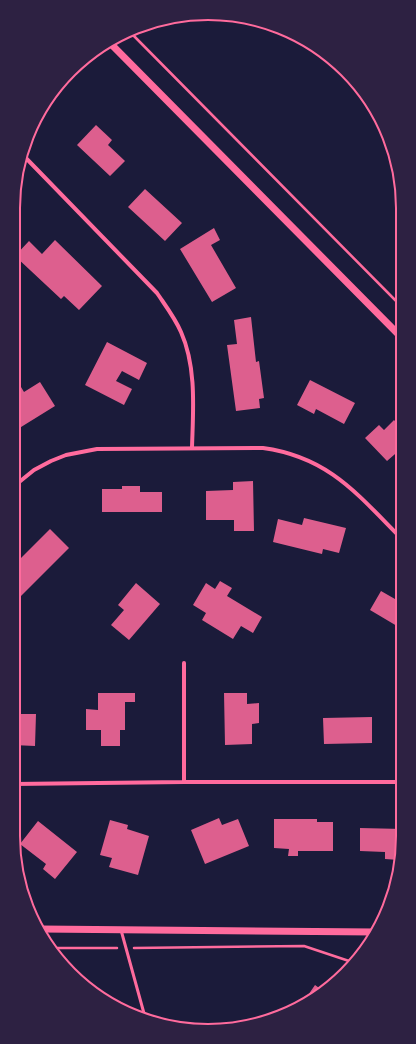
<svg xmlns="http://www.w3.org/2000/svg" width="416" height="1044" font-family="Quicksand,sans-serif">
<rect width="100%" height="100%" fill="#1b1b3a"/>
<!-- building -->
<path fill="#dd5f8e" d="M96,125L112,140L108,145L125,161L110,176L77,145Z
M145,189L182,223L165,241L128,207Z
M214,228L220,240L211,245L236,288L212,302L180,249Z
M55,240L102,286L79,310L64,296L61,299L15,256L29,241L42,254Z
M251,317L256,362L259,361L264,398L259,399L260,408L236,411L227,345L237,344L234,320Z
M107,342L147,363L139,380L122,371L116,381L132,389L124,405L85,385Z
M310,380L355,403L344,424L316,409L314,414L297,405Z
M40,382L55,406L13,432V392L21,387L24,392Z
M394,420L402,429V434L400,436L402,438V448L387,461L365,438L379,425L384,430Z
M253,481L254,531H234V520H206V491L233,490V482Z
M122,486H140V492H162V512H102V489H122Z
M304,518L346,528L339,553L323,549L322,554L273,542L278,519L302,525Z
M50,529L69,548L21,596L13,588V556L18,561Z
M220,581L232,588L227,596L262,617L253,633L241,626L233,639L202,620L206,613L193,605L206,583L215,589Z
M136,583L160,604L129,640L111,625L124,610L118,605Z
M381,591L402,603V629L370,610Z
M98,693H135V702H125V730H120V746H101V730H86V709L98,710Z
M224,693H247V704L259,703V723L252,724V744L225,745Z
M20,714H36L35,746L13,745V719H20Z
M372,717V743L324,744L323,718Z
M219,818L222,825L238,819L249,846L205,864L191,830Z
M274,819H317V822H333V851H298V856H288L289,849L274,848Z
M110,820L128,825L127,829L149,836L138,875L109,867L112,858L100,855Z
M38,821L77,852L55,879L43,869L46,864L20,844Z
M360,828L403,829L399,860L385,859V852L360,851Z
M315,985L322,990L306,1005L300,1007Z"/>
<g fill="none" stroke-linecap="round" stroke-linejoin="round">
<!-- path -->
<path stroke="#ff6b9d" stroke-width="2.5" d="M129,31L402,307
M52,948H117
M134,948L304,946L349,961H355"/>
<!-- service -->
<path stroke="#ff6b9d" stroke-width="3" d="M121,930L145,1017
M178,1028H208"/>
<!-- minor -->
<path stroke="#ff6b9d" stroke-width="4" d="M22,154L157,293C165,305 175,318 181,332C197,368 193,411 192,448
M13,487L34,470L51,461L66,455L97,449L263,448C329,457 358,495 402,539
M184,782V663
M13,784L184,782H403"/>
<!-- tertiary -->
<path stroke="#ff6b9d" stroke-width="7" d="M109,42L402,338
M41,929L375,932"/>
</g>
<!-- crop -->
<path d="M0 0H416V1044H0ZM208 20H208A188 188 0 0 1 396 208V836A188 188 0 0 1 208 1024H208A188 188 0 0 1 20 836V208A188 188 0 0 1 208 20Z" fill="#2d2142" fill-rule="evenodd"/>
<path fill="none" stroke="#ff6b9d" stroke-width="2" d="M208 20H208A188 188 0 0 1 396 208V836A188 188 0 0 1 208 1024H208A188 188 0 0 1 20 836V208A188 188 0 0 1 208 20Z"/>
</svg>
